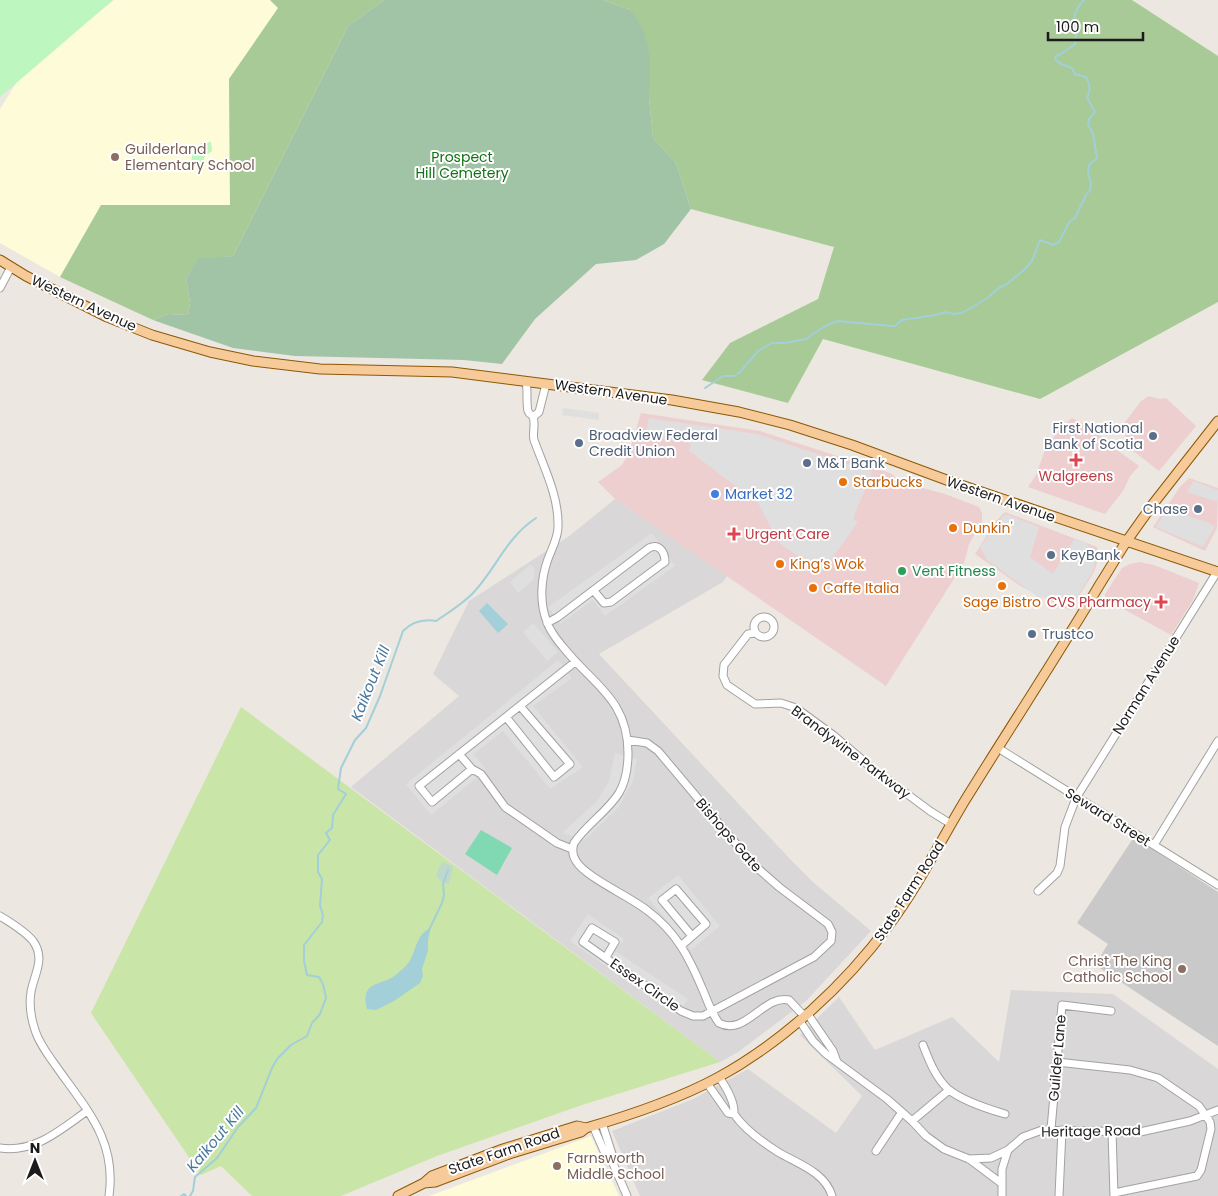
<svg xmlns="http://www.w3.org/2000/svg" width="1218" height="1196" font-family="Poppins,sans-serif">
<rect width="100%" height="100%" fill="#ece7e0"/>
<!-- residential -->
<path fill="#d9d7d8" d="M615,499L727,576L723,582L599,654L789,858L813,882L871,931L806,1001L738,1052L720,1062L351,787L459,696L433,674L469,601L568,537Z
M1011,990L1113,994L1218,1069V1196H640L612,1131L691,1100L748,1069L836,1133L862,1096L800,1035L839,997L875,1050L952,1017L999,1062Z"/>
<!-- commercial -->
<path fill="#edcfd0" d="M1149,396L1159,399L1166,398L1196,426L1159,471L1132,450L1127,442L1123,425L1141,401Z
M641,413L760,431L890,473L904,483L945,494L979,507L982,513V522L969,544L964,563L886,686L615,499L598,482L622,465L629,453Z
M1072,418L1094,429L1106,442L1139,466L1130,476L1123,491L1105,514L1028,487L1036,475L1046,447L1062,427Z
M1189,478L1218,488L1217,528L1205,551L1153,527L1180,487Z
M1005,512L1097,547L1099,557L1094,572L1070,610L1022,587L975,554L996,521Z
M1139,562L1154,565L1199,583L1193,600L1171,635L1105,599V594L1122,568L1130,564Z"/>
<!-- education -->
<path fill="#fdfbd8" d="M114,0H270L279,8L229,79L230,205L101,206L60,277L0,243V109L23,72Z
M591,1136L619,1196H429Z"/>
<!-- religious -->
<path fill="#c9c9c9" d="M1134,837L1218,892V1046L1095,965L1108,944L1077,923Z"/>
<!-- grass -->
<path fill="#c9e5a7" d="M241,707L720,1062L582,1105L437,1156L341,1196H252L221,1166L201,1175L91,1013Z"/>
<!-- forest -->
<path fill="#a8ca96" d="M270,0H384L348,26L233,256L198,259L186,279L190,303L188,315L168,314L153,320L60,277L101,205H230L229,79L278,8Z
M603,0H1132L1218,56V302L1040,399L823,339L788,403L702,380L730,343L818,299L834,247L691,209L676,163L653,138L649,97L631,10Z"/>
<!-- wetland -->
<path fill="#bed9cb" d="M442,862L453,866L449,884L441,882L436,875Z"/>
<!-- cemetery -->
<path fill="#a2c4a6" d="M384,0H603L631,10L644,32L650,56L649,97L653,138L676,163L691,209L664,244L636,260L596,264L535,319L502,364L464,360L295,356L233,348L153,320L168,314L188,315L190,303L186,279L198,258L233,256L348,26Z"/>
<!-- park -->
<path fill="#bdf6bf" d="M0,0H113L0,97Z
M211,142L212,151L205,156L202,163L191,164L193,148L202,143Z"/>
<!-- pitch -->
<path fill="#80d9b2" d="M481,830L512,848L497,875L465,854Z"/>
<!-- parking -->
<path fill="#dfdfdf" d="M563,408L599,413V420L562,415Z
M649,418L757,434L872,472L853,519L858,522L823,571L818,570L778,542L758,503L689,451L691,443L645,437Z
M1193,481L1218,490V502L1187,492Z
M1171,510L1209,523L1215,527L1203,547L1156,527L1164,514H1168Z
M1005,514L1039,527L1030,557L1053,574L1074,539L1086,543L1097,555L1093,571L1072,605L1064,607L1054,599L1038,597L987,560L980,547Z
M652,533L675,566L605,616L593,600L560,624L548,607Z
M531,564L535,570L534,579L518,593L510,582Z
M533,623L558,652L547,661L523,632Z
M558,660L572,678L533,706L583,767L550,789L503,731L474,754L486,770L431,815L406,784Z
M615,753L637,759L633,781L618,808L585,840L562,833L597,801L609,781Z
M678,875L720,926L691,950L648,898Z
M588,914L624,939L615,951L688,999L677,1016L570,941Z"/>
<!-- water -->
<path fill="#a2cfd8" d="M487,603L508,624L498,633L479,611Z
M429,929L430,931L428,940V950L422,969L423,976L420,983L394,1001L376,1010L367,1009C359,978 385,987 398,973C402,970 406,966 409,962C416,952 416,935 429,929Z"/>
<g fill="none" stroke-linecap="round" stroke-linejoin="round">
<!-- stream -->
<path stroke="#a2cfd8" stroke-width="2" d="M705,388L723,376H734L739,373L758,351L772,343H785L806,339L825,326L838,321L891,326H895L902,320L936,315L946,312L954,314L962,313L971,308L987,298L999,288L1007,284L1025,269L1032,261L1040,240L1053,245L1059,242L1070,221L1075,218L1086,195L1090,190L1091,184L1088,172L1089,165L1097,158L1093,133L1088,125L1089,119L1095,112L1087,98C1091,90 1090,85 1086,77L1075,74L1072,68L1061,64L1055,59L1056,56L1061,54L1075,44C1079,25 1067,17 1084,0
M429,930L442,903L444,895L443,884L448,870
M181,1196L184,1194L186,1196
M190,1196L193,1191L195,1177L217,1158L238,1127L256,1108L272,1068L277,1059L291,1045L307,1036L312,1023L320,1014L326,998L323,984L319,977L307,975L304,961V945L322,922L323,915L320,906L322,879L318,872V855L330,840L326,833L332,828L333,815L346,794L338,789L341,768L355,740L366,728L380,696L403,631C412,622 424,619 436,621C449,612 463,604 474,592C497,567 506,538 536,518"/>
<defs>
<path id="minor" d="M0,288L11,267
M526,381C528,390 526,404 528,411C530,416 531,413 533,417C536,424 532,433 534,440C544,468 559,496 558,527C558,538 552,548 548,559C541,578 539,602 547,622C550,631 557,640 563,647C593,685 628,699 628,753C628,766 626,781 619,793C607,812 587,824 574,843C572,849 572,855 576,861C585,877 631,897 648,911C676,932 689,957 702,988C707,999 711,1013 719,1023C745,1037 764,994 789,1000L804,1016
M533,417L539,412L546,384
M754 627a10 10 0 1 1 20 0a10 10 0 1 1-20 0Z
M547,623L558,617L649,548C659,543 665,552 665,562L662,564L611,602L604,603L594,591
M756,633L748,634L724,665L723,676L727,685L755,704L781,703L796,708L833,735L872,768L930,811L951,824
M506,717L554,777L570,764L520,706
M998,748L1218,885
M459,754L472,769L432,802L419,786L575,662
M472,769L481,774L505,807L557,843L572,849
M1154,845L1218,741
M1038,891L1057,873L1060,866L1065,827L1076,798L1217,572
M0,916C11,923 25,931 33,941C46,959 34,974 31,992C29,1004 31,1018 35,1030C39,1043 48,1055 56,1066C86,1109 117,1140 109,1196
M682,945L706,924L676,889L662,900L692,936
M606,957L615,942L592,928L583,942L681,1011L693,1016H703L814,957L831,941L832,932L828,924L779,887L754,865L658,751L647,743L628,740
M807,1013L833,1051L837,1062
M799,1020L813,1041L826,1054L887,1099L912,1121L926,1136L944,1149L969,1159L1001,1183
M923,1045C929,1060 935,1077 948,1089C962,1101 988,1109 1005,1114
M1057,1062L1130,1070L1158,1078L1199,1106L1210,1122L1211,1129L1201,1170L1197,1176L1114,1193
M719,1077C726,1087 735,1101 734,1114C745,1130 762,1142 778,1152C798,1164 825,1172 832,1196
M707,1083L728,1113L734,1114
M912,1121L949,1090
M602,1123L612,1154V1161L627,1196
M593,1126L607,1158L612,1161
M1051,1129L1062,1005L1111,1011
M1112,1131L1114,1196
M0,1148C35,1153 60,1130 87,1111
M876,1151L902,1112
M969,1159L991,1158L1008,1150L1023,1137L1042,1130L1140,1132L1190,1121L1218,1110
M1002,1196V1169L1008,1150
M1059,1196L1062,1130"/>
<path id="major" d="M0,260L26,276L107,317L152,335L210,352L253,361L320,369L452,372L672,400L739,412L790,425L852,445L952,482L1218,572
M424,1183L435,1182L509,1154L581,1132L586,1128C631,1115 676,1100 717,1078C783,1042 845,985 889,925C917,888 940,842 964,802C1009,729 1056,658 1100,584C1109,570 1117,556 1126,542L1153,504L1218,421
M398,1196L424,1183L432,1176L503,1149L577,1126L586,1128"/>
</defs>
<!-- minor casing -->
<use href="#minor" stroke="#a2a2a2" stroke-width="9"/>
<!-- major casing -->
<use href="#major" stroke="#8b5806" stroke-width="11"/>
<!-- minor -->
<use href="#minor" stroke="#fff" stroke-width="7"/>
<!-- major -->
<use href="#major" stroke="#f7ca9a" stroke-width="9"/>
</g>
<!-- markers -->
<g fill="#8d6e63" stroke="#fff" stroke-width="2">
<circle cx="115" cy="157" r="5"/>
<circle cx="1182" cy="969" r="5"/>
<circle cx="557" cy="1166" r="5"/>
</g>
<g fill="#5c6f8a" stroke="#fff" stroke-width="2">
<circle cx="1153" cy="436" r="5"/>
<circle cx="579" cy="443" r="5"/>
<circle cx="807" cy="463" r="5"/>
<circle cx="1198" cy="509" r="5"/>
<circle cx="1051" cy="555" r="5"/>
<circle cx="1032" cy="634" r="5"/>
</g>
<g fill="#e0444e" stroke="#fff" stroke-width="2">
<path d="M1073.5 452.5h5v5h5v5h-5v5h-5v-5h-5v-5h5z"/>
<path d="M731.5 526.5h5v5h5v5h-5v5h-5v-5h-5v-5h5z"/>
<path d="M1158.5 594.5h5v5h5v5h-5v5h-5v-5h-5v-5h5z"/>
</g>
<g fill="#e8710a" stroke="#fff" stroke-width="2">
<circle cx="843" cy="482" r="5"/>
<circle cx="953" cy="528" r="5"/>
<circle cx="780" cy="564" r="5"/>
<circle cx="1002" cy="586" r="5"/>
<circle cx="813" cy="588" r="5"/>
</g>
<circle fill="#3f7fe0" stroke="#fff" stroke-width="2" cx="715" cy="494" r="5"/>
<circle fill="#2e9e5b" stroke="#fff" stroke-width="2" cx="902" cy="571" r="5"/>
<g text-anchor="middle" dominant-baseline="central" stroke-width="4" stroke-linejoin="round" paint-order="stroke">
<!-- education labels -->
<g font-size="14" fill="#785e54" stroke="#fff" text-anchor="start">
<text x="125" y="149">Guilderland<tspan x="125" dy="16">Elementary School</tspan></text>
<text x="1172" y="961" text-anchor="end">Christ The King<tspan x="1172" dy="16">Catholic School</tspan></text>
<text x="567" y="1158">Farnsworth<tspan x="567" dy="16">Middle School</tspan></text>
</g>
<!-- park labels -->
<g font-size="14" fill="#107213" stroke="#fff">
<text x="462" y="157">Prospect<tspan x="462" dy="16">Hill Cemetery</tspan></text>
</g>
<!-- street labels -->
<g font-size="14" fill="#1b1b1b" stroke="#fff">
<text transform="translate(84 303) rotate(25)">Western Avenue</text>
<text transform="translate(611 392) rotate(8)">Western Avenue</text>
<text transform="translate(1001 499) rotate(19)">Western Avenue</text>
<text transform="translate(1146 685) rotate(-58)">Norman Avenue</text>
<text transform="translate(851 752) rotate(37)">Brandywine Parkway</text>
<text transform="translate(1108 817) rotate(32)">Seward Street</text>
<text transform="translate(729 835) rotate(49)">Bishops Gate</text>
<text transform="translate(909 891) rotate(-57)">State Farm Road</text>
<text transform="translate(645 985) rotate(35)">Essex Circle</text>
<text transform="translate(1057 1058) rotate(-85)">Guilder Lane</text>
<text transform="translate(1091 1131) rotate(-1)">Heritage Road</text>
<text transform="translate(504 1151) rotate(-19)">State Farm Road</text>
</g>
<!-- service labels -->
<g font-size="14" fill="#4e5e75" stroke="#fff" text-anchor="start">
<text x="1143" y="428" text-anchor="end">First National<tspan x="1143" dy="16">Bank of Scotia</tspan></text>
<text x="589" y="435">Broadview Federal<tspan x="589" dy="16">Credit Union</tspan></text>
<text x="817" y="463">M&amp;T Bank</text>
<text x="1188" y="509" text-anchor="end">Chase</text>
<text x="1061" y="555">KeyBank</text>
<text x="1042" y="634">Trustco</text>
</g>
<!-- health labels -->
<g font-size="14" fill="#be3a42" stroke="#fff">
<text x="1076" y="476">Walgreens</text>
<text x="745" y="534" text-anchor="start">Urgent Care</text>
<text x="1151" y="602" text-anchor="end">CVS Pharmacy</text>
</g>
<!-- food labels -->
<g font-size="14" fill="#c56008" stroke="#fff" text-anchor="start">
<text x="853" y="482">Starbucks</text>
<text x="963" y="528">Dunkin'</text>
<text x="790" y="564">King’s Wok</text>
<text x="823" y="588">Caffe Italia</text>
<text x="1002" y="602" text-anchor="middle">Sage Bistro</text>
</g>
<!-- shop labels -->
<g font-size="14" fill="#366cbe" stroke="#fff" text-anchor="start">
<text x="725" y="494">Market 32</text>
</g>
<!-- leisure labels -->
<g font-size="14" fill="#27864d" stroke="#fff" text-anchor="start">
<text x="912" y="571">Vent Fitness</text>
</g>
<!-- water labels -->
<g font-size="15" font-style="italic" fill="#49789e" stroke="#fff">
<text transform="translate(370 683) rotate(-68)">Kaikout Kill</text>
<text transform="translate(215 1139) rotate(-50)">Kaikout Kill</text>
</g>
</g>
<!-- north arrow -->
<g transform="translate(35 1161)" stroke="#ffffff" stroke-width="4" paint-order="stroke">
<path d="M0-4L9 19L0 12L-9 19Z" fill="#1b1b1b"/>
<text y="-8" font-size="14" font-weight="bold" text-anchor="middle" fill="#1b1b1b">N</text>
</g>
<!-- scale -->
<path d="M1048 32v8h95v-8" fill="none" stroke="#1b1b1b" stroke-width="2.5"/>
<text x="1056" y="32" font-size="15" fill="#1b1b1b" stroke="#ffffff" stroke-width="4" paint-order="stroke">100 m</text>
</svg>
